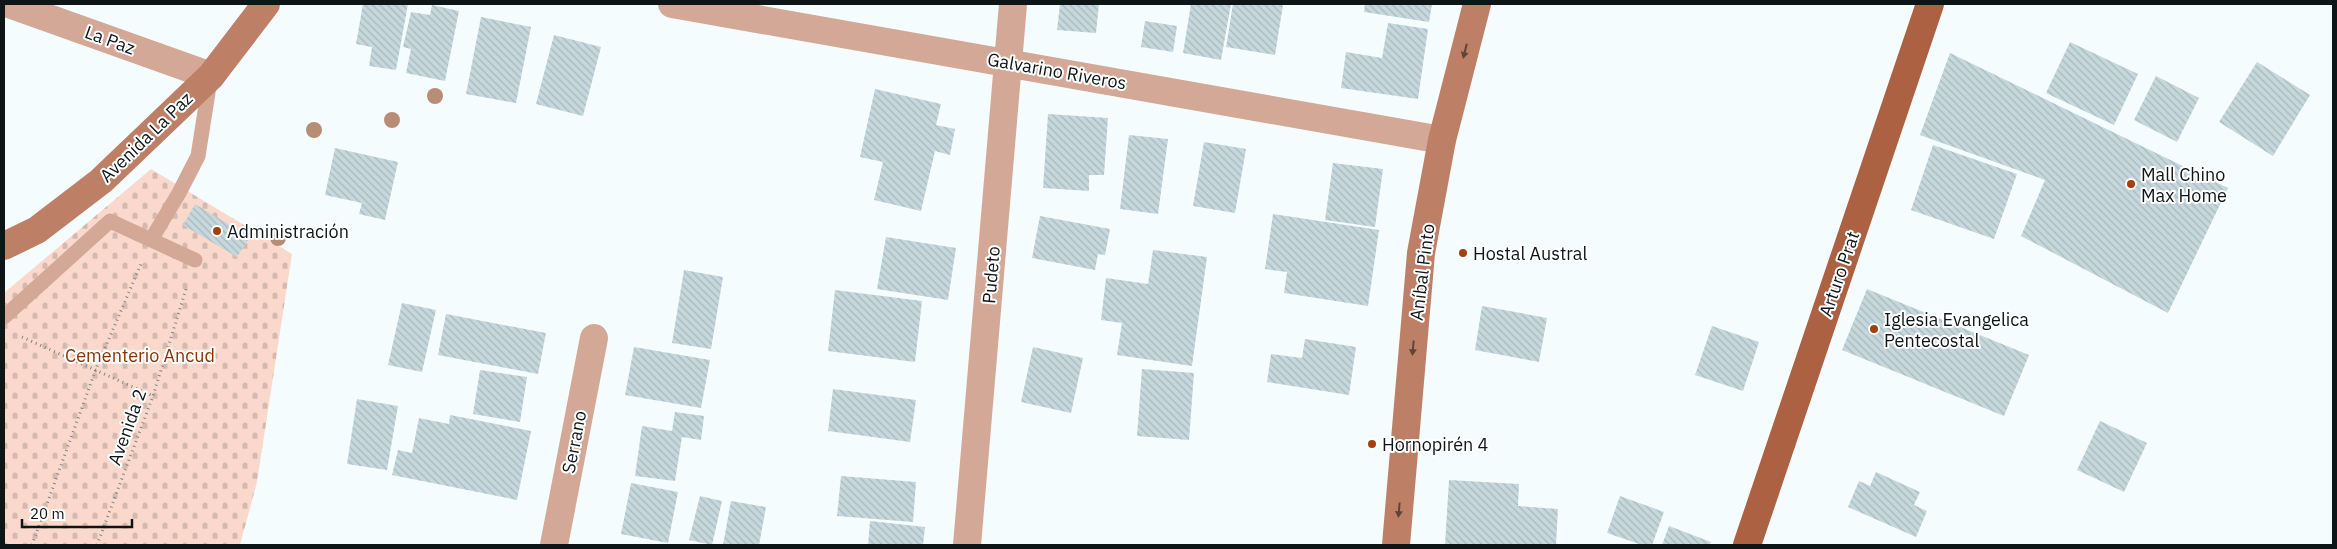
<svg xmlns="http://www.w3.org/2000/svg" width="2337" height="549" font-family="'IBM Plex Sans',sans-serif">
<defs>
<pattern id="cemetery-stones" width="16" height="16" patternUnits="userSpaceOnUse" patternTransform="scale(1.25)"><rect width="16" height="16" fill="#fad9cc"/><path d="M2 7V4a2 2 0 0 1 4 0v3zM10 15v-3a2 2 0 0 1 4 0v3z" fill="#d5b9ae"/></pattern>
<pattern id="building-back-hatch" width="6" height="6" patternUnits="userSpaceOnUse" patternTransform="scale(1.25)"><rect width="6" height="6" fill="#c6d8dd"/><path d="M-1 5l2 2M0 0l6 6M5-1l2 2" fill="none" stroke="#a9b8bd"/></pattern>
</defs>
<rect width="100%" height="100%" fill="#f5fcfe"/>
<!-- cemetery -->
<path fill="url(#cemetery-stones)" d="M151,169L292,254L257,482L240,545H4V293Z"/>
<!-- building -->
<path fill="url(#building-back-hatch)" d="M363,4H408L396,70L369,66L372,47L356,44Z
M1060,4H1099L1096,33L1057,30Z
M1191,4H1231L1221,60L1183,53Z
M1233,4L1283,5L1275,55L1226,47Z
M1365,4H1432L1429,22L1364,12Z
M432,5L459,11L445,81L406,73L411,49L403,47L411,12L430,15Z
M481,17L531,27L516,103L466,94Z
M1145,21L1177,26L1173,52L1141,47Z
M1388,23L1428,29L1418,99L1341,88L1346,52L1382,58Z
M554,35L601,47L583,116L536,104Z
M2070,42L2138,74L2114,125L2046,93Z
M1950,53L2228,188L2168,313L2021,236L2045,180L1920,135Z
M2257,62L2310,95L2273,156L2219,122Z
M2156,76L2199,98L2177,142L2134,120Z
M875,89L941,104L936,125L955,129L950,155L935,151L921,211L874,200L883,162L860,157Z
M1048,114L1108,118L1104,175H1089V191L1043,188Z
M1129,135L1168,139L1158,214L1120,209Z
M1204,142L1246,149L1235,213L1193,206Z
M1933,145L2017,174L1994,239L1911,210Z
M335,148L398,162L385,220L359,214L362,203L325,195Z
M1333,163L1383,169L1375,227L1325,220Z
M195,204L250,237L237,257L183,225Z
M1273,214L1379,230L1368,306L1284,293L1287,272L1265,269Z
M1040,216L1110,229L1105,255L1098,254L1095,270L1032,258Z
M886,237L956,248L948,300L877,289Z
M1153,250L1207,257L1192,366L1117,355L1122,323L1101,320L1106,278L1148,284Z
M684,270L723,277L711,349L672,343Z
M1867,289L2029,355L2004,416L1842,350Z
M835,290L922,301L915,362L828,351Z
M402,303L436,310L422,372L388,365Z
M1482,306L1547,318L1539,362L1475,350Z
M446,314L546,333L538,374L438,355Z
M1712,326L1759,342L1743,391L1695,375Z
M1305,339L1356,347L1349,395L1267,382L1271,354L1302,358Z
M634,347L710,360L701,408L625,395Z
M1033,347L1083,358L1071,413L1021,402Z
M1142,369L1194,373L1189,440L1137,436Z
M480,370L527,377L520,422L473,414Z
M833,389L916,400L910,442L828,431Z
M357,399L398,406L387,470L347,464Z
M675,412L704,416L701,440L682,437L675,481L635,476L642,426L672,431Z
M450,415L531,431L517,500L392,475L398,450L412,453L419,418L449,424Z
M2100,421L2147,443L2124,492L2077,470Z
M1876,472L1920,492L1914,505L1927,511L1916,537L1848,507L1859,481L1870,486Z
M841,476L916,482L913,522L837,516Z
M1449,480L1519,484L1518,506L1558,509L1556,545H1445Z
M631,483L678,492L668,543L621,534Z
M700,496L722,501L712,545L689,540Z
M1620,496L1664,512L1652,545H1642L1607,533Z
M731,501L766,507L759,545H723Z
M870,521L925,527L923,545H868Z
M1669,526L1711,542L1709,545H1662Z"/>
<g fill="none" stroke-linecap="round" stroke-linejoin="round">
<!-- path -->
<path stroke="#7d8486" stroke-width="3" stroke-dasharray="1 4" stroke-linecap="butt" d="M22,337L153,396
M32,545L96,369L141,264
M97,545L153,396L187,286"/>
<!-- lane -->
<path stroke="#d4a897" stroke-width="15" d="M151,240L179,193L198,156L210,80
M4,317L110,221L195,260"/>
<!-- street -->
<path stroke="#d4a897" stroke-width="28" d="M9,4L211,76
M672,4L1442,140
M554,545L594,338
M967,545L1013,4"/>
<!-- secondary -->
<path stroke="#be7f67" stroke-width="28" d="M4,246L37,230L101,181L211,76L266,4
M1396,545L1421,253L1442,140L1477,4"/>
<!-- primary -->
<path stroke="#ad6143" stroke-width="28" d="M1747,545L1930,4"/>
</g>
<!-- trees -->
<g fill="#b78d76">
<circle cx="435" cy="96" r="8"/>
<circle cx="392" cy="120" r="8"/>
<circle cx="314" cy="130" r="8"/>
<circle cx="278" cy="238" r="8"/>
</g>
<!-- one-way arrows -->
<defs><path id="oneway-solid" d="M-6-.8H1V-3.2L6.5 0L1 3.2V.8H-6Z" transform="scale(1.25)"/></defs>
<g fill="#5d453a">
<use href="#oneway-solid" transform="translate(1465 51) rotate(104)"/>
<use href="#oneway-solid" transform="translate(1413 348) rotate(95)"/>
<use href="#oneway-solid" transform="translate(1399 510) rotate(95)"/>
</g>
<!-- markers -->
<g fill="#a4400c" stroke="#fff" stroke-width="2">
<circle cx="2131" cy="184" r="5"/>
<circle cx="217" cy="231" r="5"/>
<circle cx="1463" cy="253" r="5"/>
<circle cx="1874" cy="329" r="5"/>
<circle cx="1372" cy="444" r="5"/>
</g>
<g text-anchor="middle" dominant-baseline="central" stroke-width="4" stroke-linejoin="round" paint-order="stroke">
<!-- street labels -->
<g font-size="18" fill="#0e1516" stroke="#fff">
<text transform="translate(110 40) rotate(20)">La Paz</text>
<text transform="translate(1057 71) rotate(10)">Galvarino Riveros</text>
<text transform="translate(146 137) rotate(-44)">Avenida La Paz</text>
<text transform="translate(1422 272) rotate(-83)">Aníbal Pinto</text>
<text transform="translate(1839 274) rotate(-71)">Arturo Prat</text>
<text transform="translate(991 275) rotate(-85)">Pudeto</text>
<text transform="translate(127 427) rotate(-70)">Avenida 2</text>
<text transform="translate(574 442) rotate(-79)">Serrano</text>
</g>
<!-- poi labels -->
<g font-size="18" fill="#0e1516" stroke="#fff" text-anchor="start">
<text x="2141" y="174">Mall Chino<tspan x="2141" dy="21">Max Home</tspan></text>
<text x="227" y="231">Administración</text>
<text x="1473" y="253">Hostal Austral</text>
<text x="1884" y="319">Iglesia Evangelica<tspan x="1884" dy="21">Pentecostal</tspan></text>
<text x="1382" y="444">Hornopirén 4</text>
</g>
<!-- park labels -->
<g font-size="18" fill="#853206" stroke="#fff">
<text x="140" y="355">Cementerio Ancud</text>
</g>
</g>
<!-- border -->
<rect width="2337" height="549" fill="none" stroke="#0e1516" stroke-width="10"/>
<!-- scale -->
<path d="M22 519v8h110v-8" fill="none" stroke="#0e1516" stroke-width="2.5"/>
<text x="30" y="519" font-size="15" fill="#0e1516" stroke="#ffffff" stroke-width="4" paint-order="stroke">20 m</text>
</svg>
